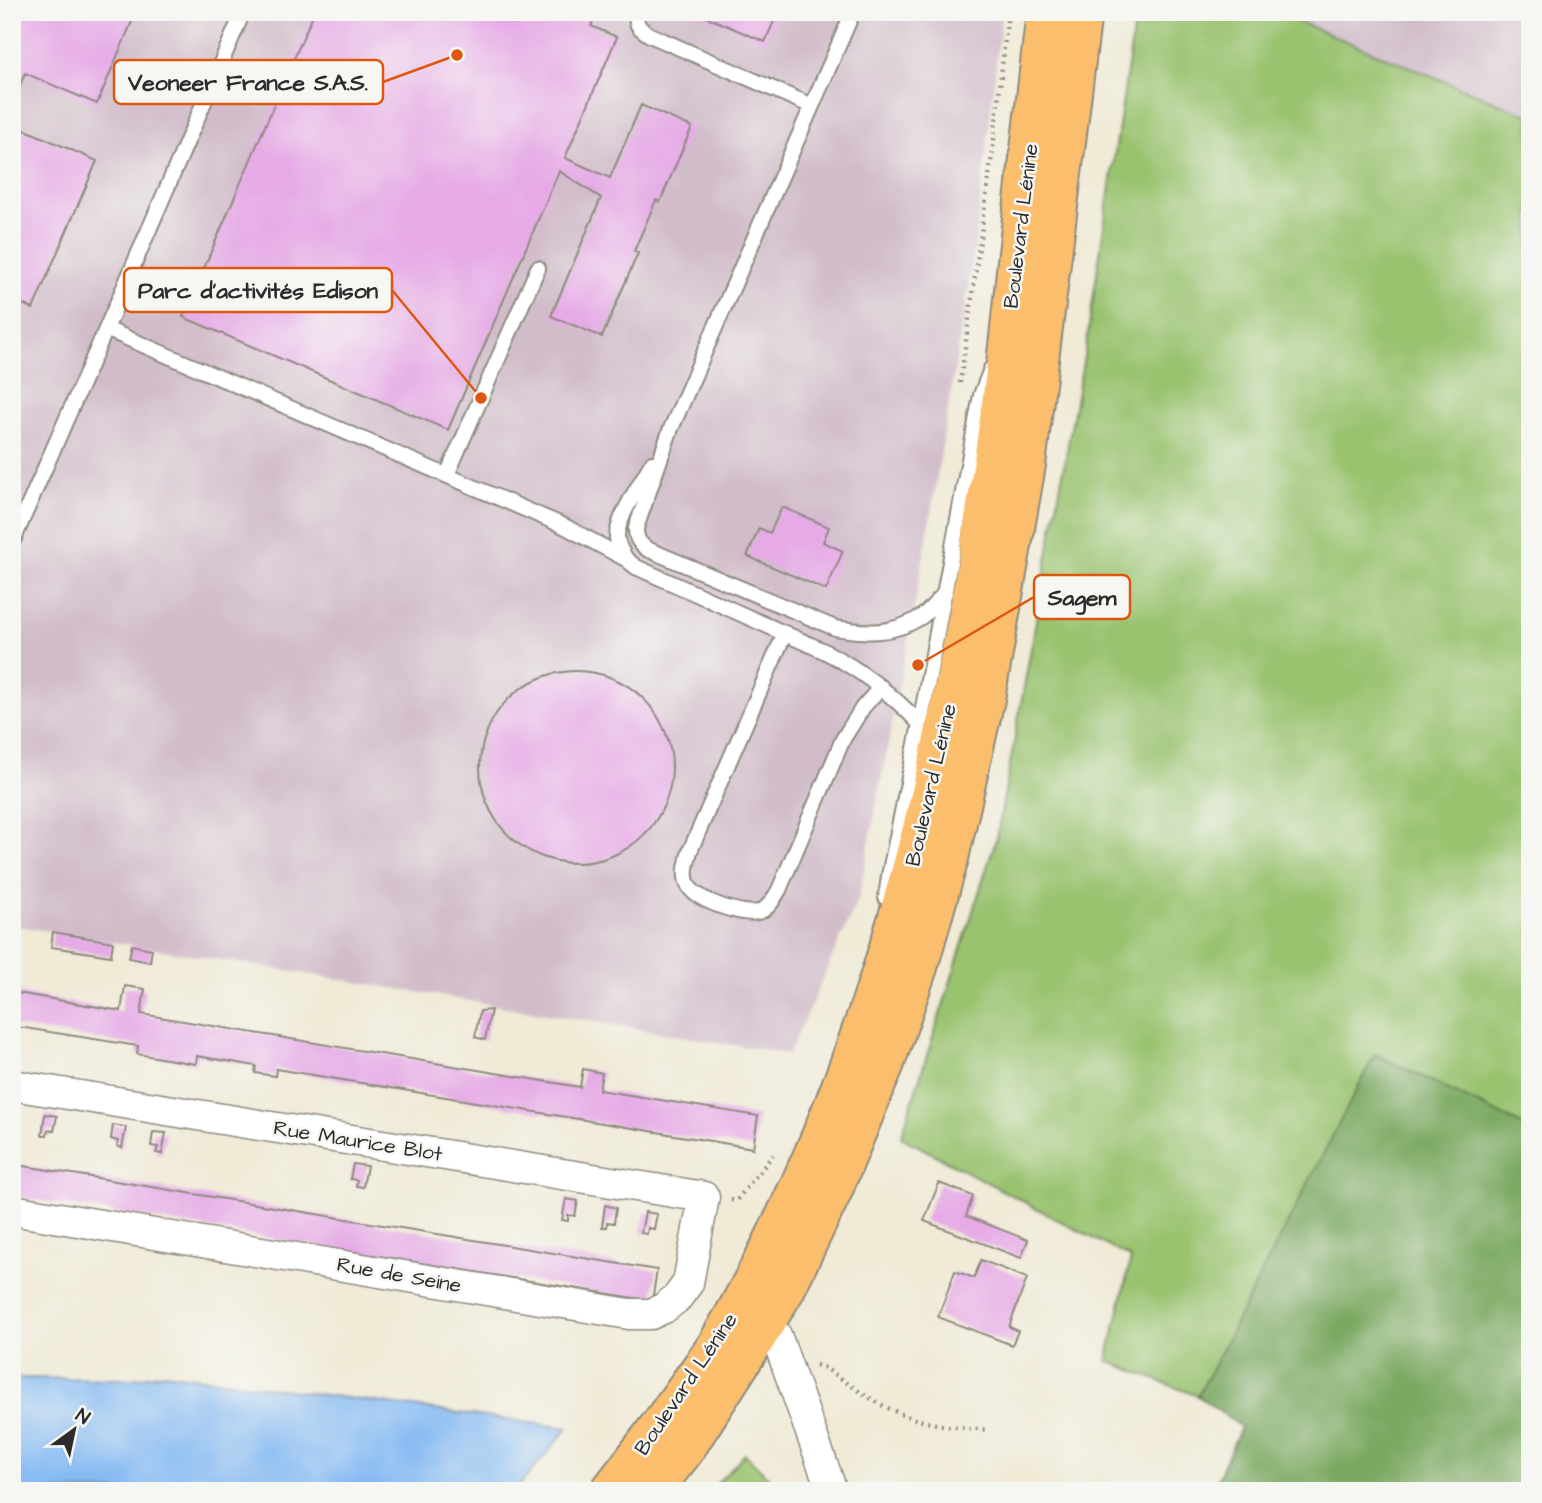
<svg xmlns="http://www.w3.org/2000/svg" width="1542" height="1503" font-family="'Architects Daughter',sans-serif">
<rect width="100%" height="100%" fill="#f6f6f2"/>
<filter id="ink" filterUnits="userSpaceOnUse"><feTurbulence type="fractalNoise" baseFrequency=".0143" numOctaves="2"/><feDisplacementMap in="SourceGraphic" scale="14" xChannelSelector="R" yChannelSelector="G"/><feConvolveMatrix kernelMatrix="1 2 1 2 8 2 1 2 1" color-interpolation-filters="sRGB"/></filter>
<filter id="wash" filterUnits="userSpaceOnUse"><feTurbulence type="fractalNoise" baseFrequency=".00686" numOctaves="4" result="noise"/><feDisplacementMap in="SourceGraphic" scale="28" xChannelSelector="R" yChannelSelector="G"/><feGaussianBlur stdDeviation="1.57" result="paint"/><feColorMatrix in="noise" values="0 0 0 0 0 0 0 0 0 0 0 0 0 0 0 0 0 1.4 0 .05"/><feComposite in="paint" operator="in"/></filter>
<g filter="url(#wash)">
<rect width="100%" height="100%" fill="#f0ead6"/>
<!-- industrial -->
<path fill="#d1bdca" d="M12,12H1002L975,246L925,550L859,897L789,1054L12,925Z
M1275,12H1530V116L1525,114Z"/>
<!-- green -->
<path fill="#9ac36f" stroke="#62774d" stroke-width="2" d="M1136,12H1275L1530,116V1129L1375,1055L1198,1396L1107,1361L1131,1258L901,1137L997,836L1087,340Z
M745,1454L782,1491H710Z"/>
<!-- forest -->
<path fill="#7ba962" stroke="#536a46" stroke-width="2" d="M1375,1054L1530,1129V1491H1212L1241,1427L1198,1396Z"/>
<!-- water -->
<path fill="#85baf3" stroke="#58728f" stroke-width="2" d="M164,1373L568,1428L515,1491H12V1378L132,1379Z"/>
<g id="blocks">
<!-- building -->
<path fill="#e6abe6" d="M12,12H136L97,104L25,73L12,104Z
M314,12H597L591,26L617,37L565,158L610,178L641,105L692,127L660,202L656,200L634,251L638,253L602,337L551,316L601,198L559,171L448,430L183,317Z
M695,12H778L765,42Z
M12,124L97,161L33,309L12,299Z
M12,326L20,329L12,348Z
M782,507L829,527L823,542L843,551L826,590L747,556L759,528L770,533Z
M480 767a96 96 0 1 1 192 0a96 96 0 1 1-192 0Z
M53,932L113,942L111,956L51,947Z
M132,945L152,949L150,962L129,958Z
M125,986L145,989L141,1014L580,1087L583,1069L602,1073L599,1090L758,1116L753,1148L276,1069L275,1076L255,1073L256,1066L197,1056L196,1064L137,1054L138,1046L12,1026V992L121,1011Z
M491,1010L485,1040L475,1037L480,1011Z
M45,1114L57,1116L54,1131L48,1130L47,1135H42Z
M113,1125L126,1127L122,1148L117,1146L118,1141L111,1139Z
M153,1132L166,1133L162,1154L156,1153L158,1147L151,1146Z
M12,1164L657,1270L652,1301L12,1196Z
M353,1164L367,1166L363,1187L356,1186L357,1180L350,1179Z
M939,1183L973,1196L966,1216L1028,1240L1021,1258L924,1221Z
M566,1199L578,1201L575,1216L568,1215V1221L562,1220Z
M605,1205L616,1208L614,1223L607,1222V1227H602Z
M645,1212L657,1214L654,1229L648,1228L647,1234L641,1233Z
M981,1260L1027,1278L1009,1327L1018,1331L1012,1345L938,1317L955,1271L974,1278Z"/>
</g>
</g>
<g filter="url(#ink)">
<use href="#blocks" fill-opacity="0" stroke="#8e8a80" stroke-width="2"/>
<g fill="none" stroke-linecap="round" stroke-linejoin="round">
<defs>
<path id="service" d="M637,12C635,26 639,28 650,35L812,106
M853,12L670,431L636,528C636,539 639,543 647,549L835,628C866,633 893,635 921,617C930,611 937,601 945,593
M106,329L243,12
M447,475L538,268
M12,543L106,329L564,526L626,559L636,567L824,651C861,670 892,694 920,724
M626,559C622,552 618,546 617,538C616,519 642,481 652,463
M785,633L690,851C687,863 682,876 690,888C699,901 747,918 761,911C770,907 774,898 779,890L843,739L863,707L881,687
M886,898L889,876L920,724L981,395L991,369"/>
<path id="minor" d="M12,1085L704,1197L688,1283L677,1298L664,1308L651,1314H629L12,1210
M764,1325L776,1335L832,1491"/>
<path id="primary" d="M610,1491C636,1458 661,1425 685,1390C696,1375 707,1360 717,1345C882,1066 954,744 998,426C1006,372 1011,317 1017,262C1027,179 1037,96 1046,12
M652,1491L684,1451L755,1340L785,1290L832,1192L885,1063L918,967L949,858L985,699L1026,465L1082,12"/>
</defs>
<!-- service casing -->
<use href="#service" stroke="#8e8a80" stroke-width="18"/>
<!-- minor casing -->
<use href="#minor" stroke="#8e8a80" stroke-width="33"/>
<!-- primary casing -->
<use href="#primary" stroke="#8e8a80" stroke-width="42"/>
<!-- path -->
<path stroke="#8e8a80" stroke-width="4.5" stroke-dasharray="2 5" stroke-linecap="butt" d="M960,383L993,148L1008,12
M731,1200L736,1201L773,1155
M816,1365L823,1367C845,1380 865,1397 888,1408C921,1425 953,1427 989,1430"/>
<!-- service -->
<use href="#service" stroke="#fff" stroke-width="14"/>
<!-- minor -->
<use href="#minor" stroke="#fff" stroke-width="30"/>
<!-- primary -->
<use href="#primary" stroke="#fabe6d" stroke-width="38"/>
</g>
</g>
<g text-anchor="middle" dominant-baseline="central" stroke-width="5" stroke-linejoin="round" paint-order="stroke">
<!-- street labels -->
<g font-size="21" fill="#2b2b2b" stroke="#f6f6f2">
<text transform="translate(1021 226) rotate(-83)">Boulevard Lénine</text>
<text transform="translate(931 785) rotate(-77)">Boulevard Lénine</text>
<text transform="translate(358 1141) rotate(9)">Rue Maurice Blot</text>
<text transform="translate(399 1275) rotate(10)">Rue de Seine</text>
<text transform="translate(686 1384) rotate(-56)">Boulevard Lénine</text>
</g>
</g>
<!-- callouts -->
<path fill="none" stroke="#df570e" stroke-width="2.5" d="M457 55L383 82M481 398L392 290M918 665L1034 597"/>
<g fill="#df570e" stroke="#f6f6f2" stroke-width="2.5">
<circle cx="457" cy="55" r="7"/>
<circle cx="481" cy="398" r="7"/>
<circle cx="918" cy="665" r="7"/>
</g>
<g fill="#f6f6f2" stroke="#df570e" stroke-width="2.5">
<rect x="114" y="60" width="269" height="44" rx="7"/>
<rect x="124" y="268" width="268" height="44" rx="7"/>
<rect x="1034" y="575" width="96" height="44" rx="7"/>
</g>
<g font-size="23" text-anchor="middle" font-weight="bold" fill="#2b2b2b">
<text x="248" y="90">Veoneer France S.A.S.</text>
<text x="258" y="298">Parc d'activités Edison</text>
<text x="1082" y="605">Sagem</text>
</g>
<!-- margin -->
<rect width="1542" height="1503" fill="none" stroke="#f6f6f2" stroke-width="42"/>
<!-- north arrow -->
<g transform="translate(74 1430) rotate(33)" stroke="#f6f6f2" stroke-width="5" paint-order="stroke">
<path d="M0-5L12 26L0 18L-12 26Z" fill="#2b2b2b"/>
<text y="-10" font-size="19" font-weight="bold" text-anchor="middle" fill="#2b2b2b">N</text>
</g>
</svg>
